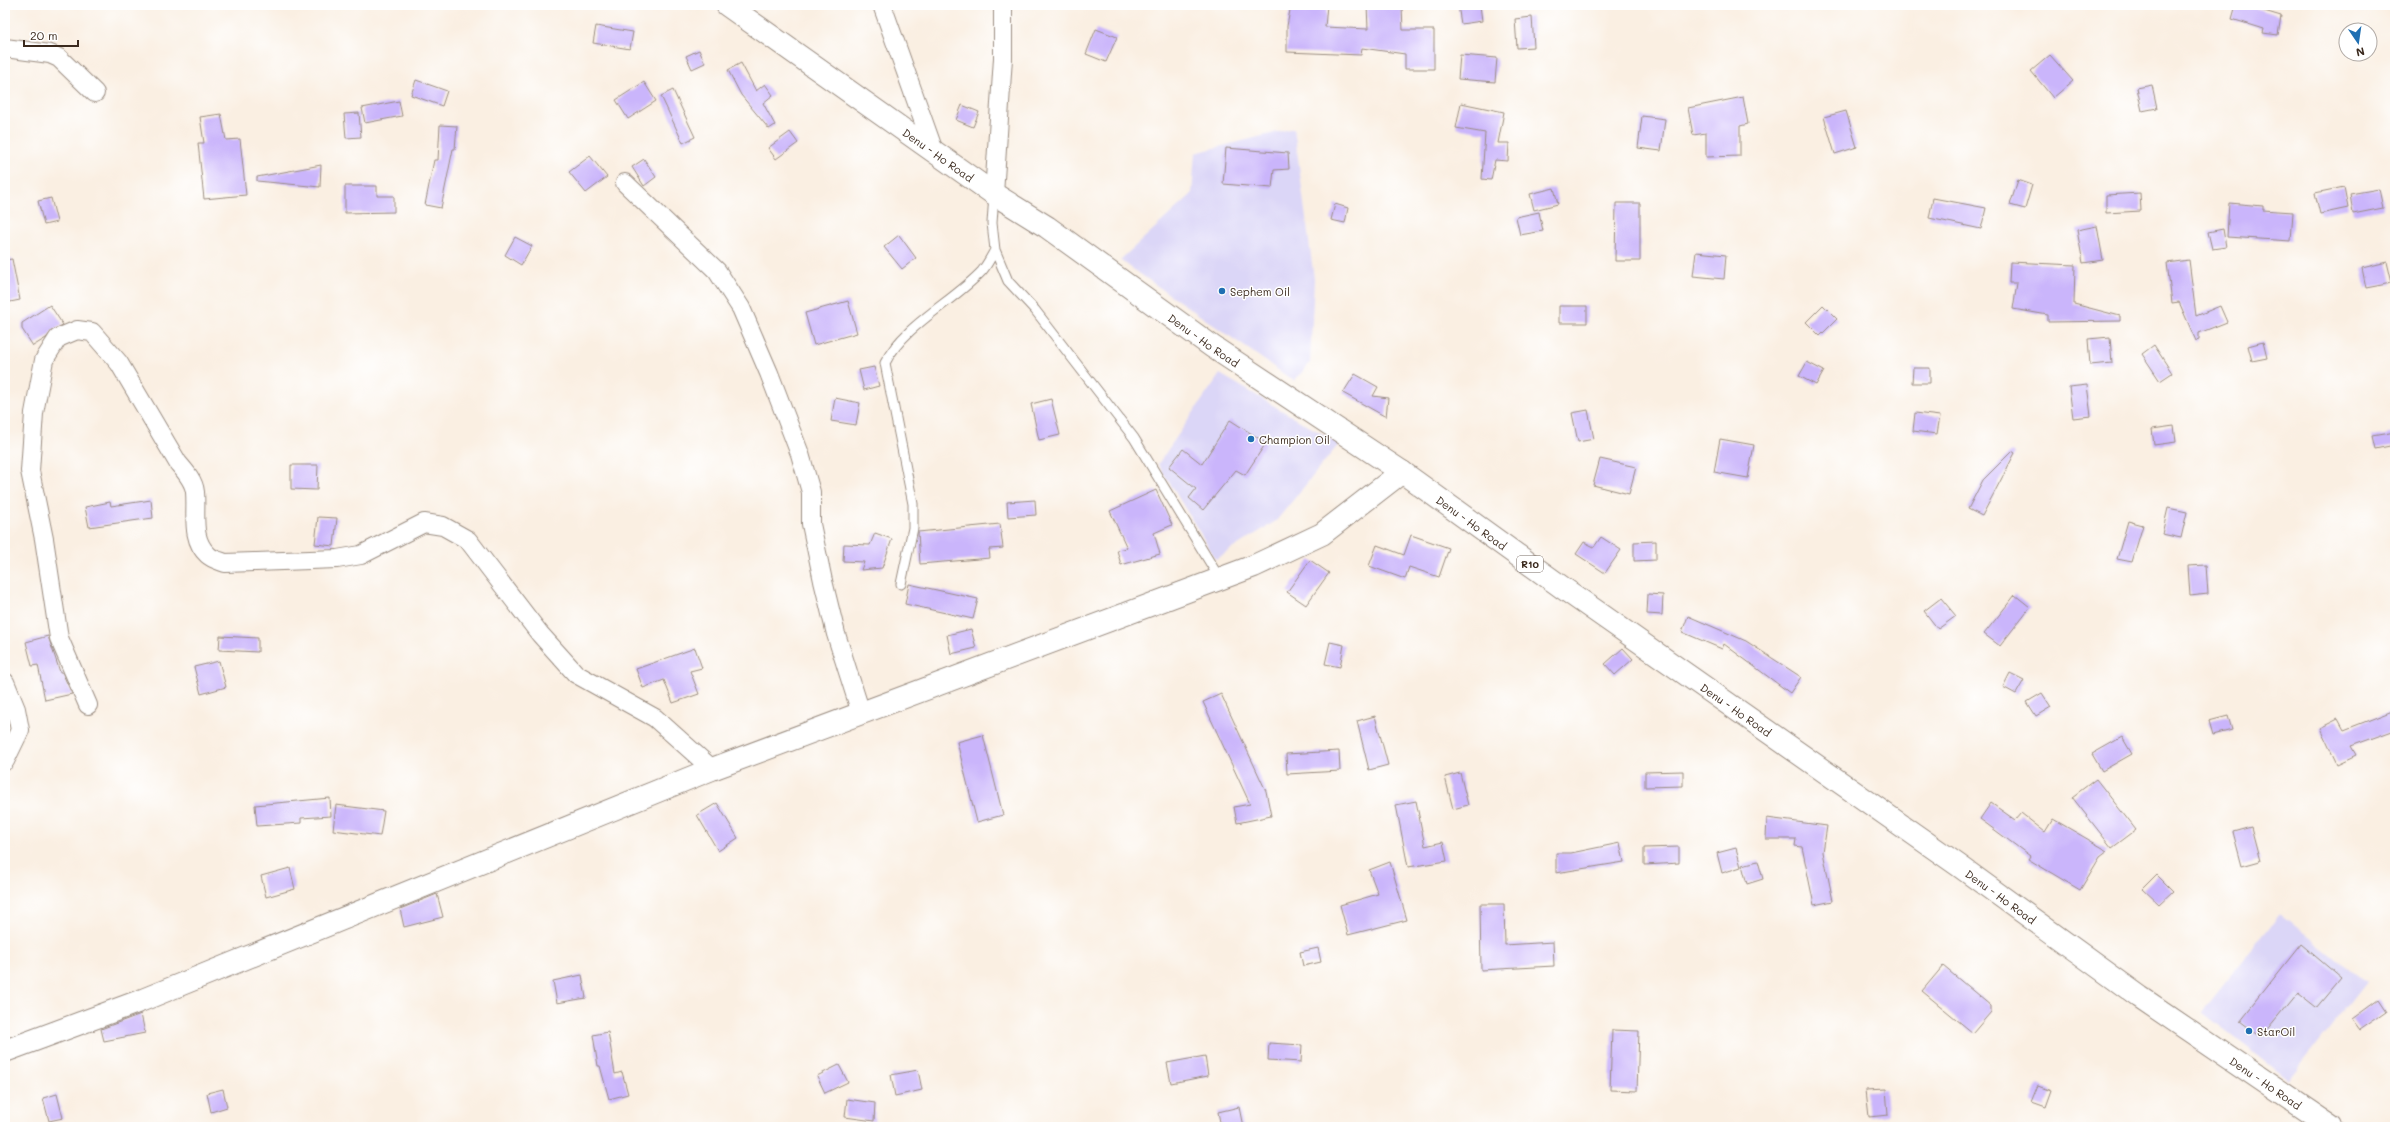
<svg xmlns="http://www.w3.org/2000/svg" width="2400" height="1132" font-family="Mali,sans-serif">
<rect width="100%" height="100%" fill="#fff"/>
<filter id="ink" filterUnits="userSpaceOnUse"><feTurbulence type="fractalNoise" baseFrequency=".025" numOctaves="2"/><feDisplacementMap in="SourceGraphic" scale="8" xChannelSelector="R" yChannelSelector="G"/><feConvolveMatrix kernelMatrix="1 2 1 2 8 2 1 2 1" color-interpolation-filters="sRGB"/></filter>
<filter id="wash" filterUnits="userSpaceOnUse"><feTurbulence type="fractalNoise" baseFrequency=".012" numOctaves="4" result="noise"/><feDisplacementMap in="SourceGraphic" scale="16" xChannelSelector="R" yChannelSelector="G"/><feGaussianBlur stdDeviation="0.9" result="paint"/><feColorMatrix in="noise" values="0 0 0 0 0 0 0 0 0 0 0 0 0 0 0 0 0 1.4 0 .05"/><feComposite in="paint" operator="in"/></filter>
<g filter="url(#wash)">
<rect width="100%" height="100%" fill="#faefe2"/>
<!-- built -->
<path fill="#dbd6f7" d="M1294,128L1314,279L1310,363L1294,381L1120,260L1192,194L1195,153Z
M1220,374L1339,444L1276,521L1216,559L1158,464Z
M2280,914L2366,982L2289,1080L2202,1012Z"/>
<g id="blocks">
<!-- building -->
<path fill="#cab5fb" d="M1291,5H1327L1325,27L1368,29L1367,5H1396V8L1402,7L1403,30H1434V69H1405V54L1362,48L1361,55L1287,52V26Z
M1458,5H1480L1482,21L1461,24Z
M2236,5H2244L2281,16L2278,35L2263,33L2264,29L2232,19Z
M1532,17L1534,47L1517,48L1515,19Z
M596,26L633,32L630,49L593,43Z
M1096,29L1117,37L1106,62L1086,54Z
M699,50L705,63L692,69L686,56Z
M1460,55L1497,58L1495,82L1458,79Z
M2050,55L2073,81L2053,98L2031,71Z
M741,63L756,91L765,84L773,95L763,103L775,125L769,129L741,95L728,70Z
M416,80L447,91L442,106L411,95Z
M644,82L656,101L628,119L616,100Z
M2152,85L2157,108L2142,111L2137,88Z
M673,90L695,137L683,143L661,96Z
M1743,97L1748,124L1740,126V156L1706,157V133L1693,135L1688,108Z
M399,101L402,116L365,123L362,108Z
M1461,103L1504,112L1498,143H1509L1508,161L1495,160L1491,180L1482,179L1485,133L1456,128Z
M962,105L979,112L973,127L956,120Z
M1846,111L1857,147L1835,154L1824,117Z
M359,113L361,137L346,138L344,114Z
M221,114L226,140L240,139L246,195L204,199L198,143H204L200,117Z
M1642,116L1665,119L1661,151L1638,148Z
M440,125L457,126L455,149H453L441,208L425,205L434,160H438Z
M790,132L798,143L776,159L768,148Z
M1226,148L1288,153L1289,169L1274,170L1272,188L1223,184Z
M590,156L607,177L586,193L569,172Z
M644,159L656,177L644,186L632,167Z
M321,165L320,187L257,181V177Z
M2018,180L2032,185L2025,209L2010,205Z
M345,186H377V196H394V212L345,213Z
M2344,187L2348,208L2320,214L2315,193Z
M1554,188L1558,204L1534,210L1530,194Z
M2379,189L2383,208L2353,214L2350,194Z
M2140,193L2141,211L2106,213V195Z
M51,198L57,222L44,225L38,201Z
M1933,198L1986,208L1981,229L1929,218Z
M1616,203H1640V261H1615Z
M2229,203L2263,206V210L2293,212L2291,241L2227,237Z
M1335,204L1348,208L1345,223L1331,220Z
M1539,212L1543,231L1520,235L1516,217Z
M2097,226L2103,260L2083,263L2077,230Z
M2223,229L2226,247L2212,249L2208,232Z
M899,235L916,258L902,269L884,247Z
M515,237L532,246L521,265L505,255Z
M1696,252L1726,255L1724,279L1693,276Z
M12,259L20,300L5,303V260Z
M2189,260L2196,316L2220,306L2227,322L2199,333V340L2196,341L2179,302L2172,303L2167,263Z
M2010,262L2075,265L2074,304L2120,316V321L2048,322V315L2013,309L2017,283H2009Z
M2387,262L2392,283L2366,288L2362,268Z
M848,301L857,333L814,345L805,313Z
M50,305L63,325L54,329L46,338L33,346L22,329V323Z
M1823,305L1837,319L1820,336L1806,322Z
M1559,306H1587V323H1559Z
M2110,337L2112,363L2090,365L2088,339Z
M2263,342L2267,358L2252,361L2248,346Z
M2154,345L2172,373L2160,381L2142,354Z
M1807,362L1824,371L1816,385L1799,376Z
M874,367L879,386L864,390L859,370Z
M1913,368H1930V383H1912Z
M1355,374L1378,387L1373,396L1388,398L1386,417L1343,393Z
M2087,385L2091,416L2073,418L2069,387Z
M835,398L860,403L856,425L831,421Z
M1051,399L1060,435L1039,440L1031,404Z
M1588,410L1594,439L1578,442L1572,413Z
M1915,413L1940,416L1937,434L1913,431Z
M1230,420L1266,443L1245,475L1236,470L1203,510L1189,498L1196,489L1169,467L1183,449L1202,464Z
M2174,426L2176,442L2154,445L2152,429Z
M2395,432V445L2375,449L2372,436Z
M1720,439L1754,445L1748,478L1714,472Z
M2012,451L2015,453L1982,516L1968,509L1983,480Z
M1600,459L1636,467L1629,494L1593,485Z
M291,465H318L317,490L291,489Z
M1156,490L1172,525L1154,533L1160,554L1121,565L1117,550L1127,548L1110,511Z
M151,500L153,518L89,527L85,507L110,502L111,506Z
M1035,500L1036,515L1008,517L1007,502Z
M2168,508L2187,512L2181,538L2162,534Z
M318,517L337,518L334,546L315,544Z
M2128,521L2143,525L2132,562L2117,559Z
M1000,524L1003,548L989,549L990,558L920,564L918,532Z
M875,533L892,539L882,568L861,570L864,562L843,561L844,544L870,545Z
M1411,535L1449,548L1439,577L1409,567L1405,579L1369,566L1377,545L1404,555Z
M1601,537L1621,550L1605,573L1576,554L1584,542L1594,547Z
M1656,541V560L1634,561V542Z
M1310,560L1329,573L1306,605L1287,592Z
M2206,565L2208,594L2190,596L2188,566Z
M909,584L978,599L973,619L905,604Z
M1648,594L1663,595L1662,615L1647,614Z
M2015,595L2030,607L2000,646L1984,634Z
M1941,598L1956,616L1938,629L1924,611Z
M1688,616L1746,641L1801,677L1790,693L1724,644L1722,649L1682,632Z
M971,629L976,648L951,654L947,635Z
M48,636L60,672H62L72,694L45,700L38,665L32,666L26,642Z
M220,636L258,638V652L219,650Z
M1330,642L1344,645L1340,667L1325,664Z
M695,648L702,668L690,671L699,694L673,703L664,680L643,688L636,669Z
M1623,648L1633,659L1615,675L1605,664Z
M219,661L226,687L201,694L194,667Z
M2010,673L2024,680L2016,694L2003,687Z
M2042,693L2051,707L2036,716L2027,702Z
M1221,694L1266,791L1271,816L1237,823L1234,807L1250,804L1203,702Z
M2395,710V730L2351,746L2356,755L2337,764L2320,728L2338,719L2344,730Z
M1375,716L1388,765L1369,770L1357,721Z
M2228,716L2232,730L2213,735L2209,721Z
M983,735L1003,815L977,822L957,742Z
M2122,737L2132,754L2102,771L2092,754Z
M1339,751L1340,771L1287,774L1286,754Z
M1683,771V786L1645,787V772Z
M1460,773L1468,805L1453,809L1445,777Z
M2096,779L2136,830L2112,848L2072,797Z
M330,798L331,816L301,818V823L257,826L255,805Z
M1416,801L1425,846L1443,842L1447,861L1408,867L1396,805Z
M717,803L738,838L718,851L697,815Z
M1991,803L2015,820L2021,813L2045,832L2053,819L2108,851L2100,857L2080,890L2028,859L2030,856L1980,819Z
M336,805L384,811L380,836L333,830Z
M1767,818L1827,826L1823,852L1833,901L1814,905L1802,847L1795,846L1796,839H1766Z
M2251,827L2260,861L2242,866L2233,832Z
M1620,843L1624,862L1556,873V853H1571Z
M1679,847V863L1644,865V848Z
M1736,848L1741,867L1722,873L1717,853Z
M1758,861L1763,879L1747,884L1742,865Z
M1390,862L1407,920L1348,935L1340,905L1378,894L1369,870Z
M290,868L295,889L266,897L261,876Z
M2157,875L2173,891L2159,904L2143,889Z
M437,894L443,917L404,927L400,909Z
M1480,904H1504L1505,945L1553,942L1554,966L1481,970Z
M2301,944L2341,978L2316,1008L2297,993L2261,1037L2240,1021Z
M1318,948L1321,962L1303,966L1300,952Z
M1943,966L1991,1006V1012L1973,1033L1922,991Z
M582,975L586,998L557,1003L553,981Z
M2378,1000L2386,1012L2360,1030L2352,1019Z
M141,1014L145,1033L104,1041L101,1029Z
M1612,1030L1639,1031L1637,1091L1610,1090Z
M608,1032L615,1074L622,1072L628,1094L609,1099L600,1066H598L593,1035Z
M1269,1043L1302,1045L1301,1062L1268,1060Z
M1205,1056L1208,1076L1171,1083L1167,1063Z
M839,1065L848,1082L825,1093L817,1076Z
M918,1070L922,1090L895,1096L891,1075Z
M2038,1085L2051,1090L2045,1107L2031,1102Z
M223,1089L227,1107L211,1112L207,1093Z
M1886,1089L1888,1115L1869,1117L1866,1090Z
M57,1094L63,1118L49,1121L43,1098Z
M847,1099L875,1103L874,1121L845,1117Z
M1239,1107L1243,1127H1221L1218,1112Z"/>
</g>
</g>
<g filter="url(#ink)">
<use href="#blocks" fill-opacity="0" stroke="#9a8c80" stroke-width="1"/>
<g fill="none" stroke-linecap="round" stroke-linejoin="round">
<defs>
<path id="lane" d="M994,195L992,223L995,250L1008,281L1035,310L1134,438L1220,579
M901,584L913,528V504L885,363C904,325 953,302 982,271C987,265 991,257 995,250"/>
<path id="street" d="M882,5L934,151
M5,48L50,54L59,58L95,93
M625,183L717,271L741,308L769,373L800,454L811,492V524L823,581L836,634L861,713
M994,194L1003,58V5
M5,682L16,709L20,730L5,761
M88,705L59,638L44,539L30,471L34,413L44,360L58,338L77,330L92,332L119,363L178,463C185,471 194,481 195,492C197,513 190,539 208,555C212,559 220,561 225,563L337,559L361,555L424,523L443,526L468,540L540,634L576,674L655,718L712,769"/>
<path id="secondary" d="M5,1051L140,1001L712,769L1254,566L1322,534L1402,472"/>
<g id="primary">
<path id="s1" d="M727,5L994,194L1047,227L1213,347L1402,472L1563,588L1958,865L2140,997L2331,1127"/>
</g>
</defs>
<!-- lane casing -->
<use href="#lane" stroke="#9a8c80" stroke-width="11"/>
<!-- street casing -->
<use href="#street" stroke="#9a8c80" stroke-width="20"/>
<!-- secondary casing -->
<use href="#secondary" stroke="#9a8c80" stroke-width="24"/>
<!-- primary casing -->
<use href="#primary" stroke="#9a8c80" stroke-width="24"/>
<!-- lane -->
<use href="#lane" stroke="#fff" stroke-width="9"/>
<!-- street -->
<use href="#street" stroke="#fff" stroke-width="18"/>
<!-- secondary -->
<use href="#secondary" stroke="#fff" stroke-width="22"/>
<!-- primary -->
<use href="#primary" stroke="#fff" stroke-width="22"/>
</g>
</g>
<!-- markers -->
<g fill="#1f6fb2" stroke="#fff" stroke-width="1.5">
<circle cx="1222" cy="291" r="4"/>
<circle cx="1251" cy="439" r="4"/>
<circle cx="2249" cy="1031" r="4"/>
</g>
<g text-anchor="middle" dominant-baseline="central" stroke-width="3" stroke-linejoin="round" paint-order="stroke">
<!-- shield labels -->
<rect fill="#fff" stroke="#766a62" stroke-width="1" x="1517" y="556" width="26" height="16" rx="3"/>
<g font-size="10" font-weight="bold" fill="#3b2a1e">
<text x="1530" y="564">R10</text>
</g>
<!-- street labels -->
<g font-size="11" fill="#3b2a1e" stroke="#fff">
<text stroke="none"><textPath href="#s1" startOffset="259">Denu - Ho Road</textPath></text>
<text stroke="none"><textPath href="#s1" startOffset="583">Denu - Ho Road</textPath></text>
<text stroke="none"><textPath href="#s1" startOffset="907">Denu - Ho Road</textPath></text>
<text stroke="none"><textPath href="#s1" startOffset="1231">Denu - Ho Road</textPath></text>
<text stroke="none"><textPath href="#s1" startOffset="1555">Denu - Ho Road</textPath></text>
<text stroke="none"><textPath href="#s1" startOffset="1879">Denu - Ho Road</textPath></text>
</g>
<!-- poi labels -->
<g font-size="11" fill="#3b2a1e" stroke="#fff" text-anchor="start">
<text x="1230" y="291">Sephem Oil</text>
<text x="1259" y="439">Champion Oil</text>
<text x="2257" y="1031">StarOil</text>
</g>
</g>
<!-- margin -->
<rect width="2400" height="1132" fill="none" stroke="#fff" stroke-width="20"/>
<!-- north arrow -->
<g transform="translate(2358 42) rotate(167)"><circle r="19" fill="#ffffff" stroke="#b1aaa5"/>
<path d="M0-3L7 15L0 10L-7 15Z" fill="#1f6fb2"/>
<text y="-6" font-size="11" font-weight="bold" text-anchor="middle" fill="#3b2a1e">N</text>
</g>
<!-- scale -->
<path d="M24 40v6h54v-6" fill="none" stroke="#3b2a1e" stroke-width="2"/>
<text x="30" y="40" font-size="12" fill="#3b2a1e" stroke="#ffffff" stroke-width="3" paint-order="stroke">20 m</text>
</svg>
